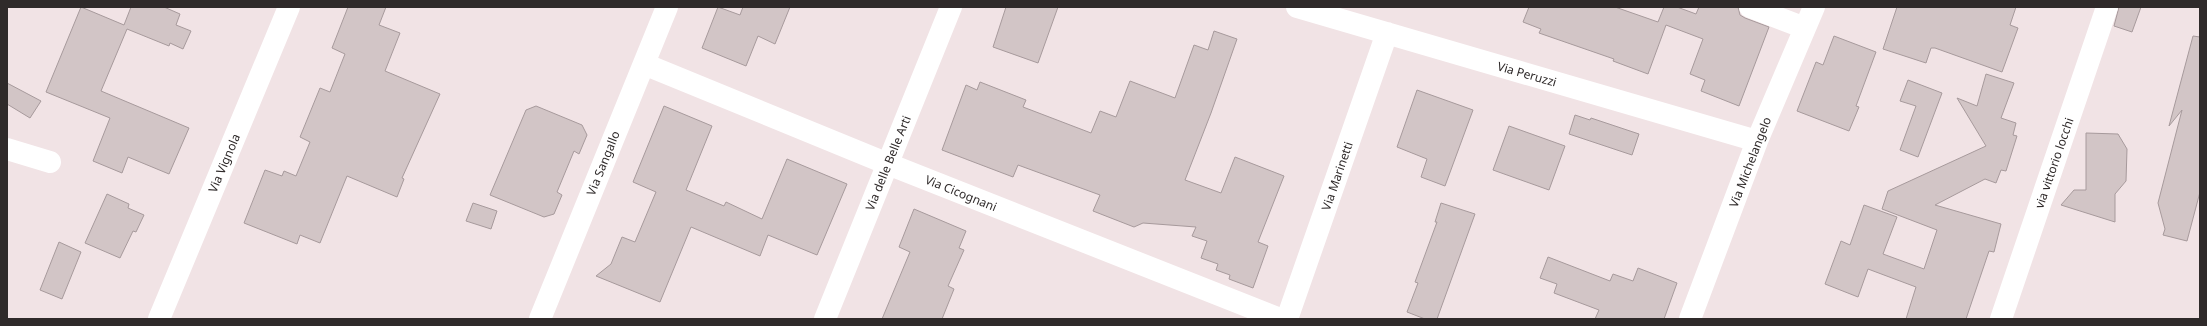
<svg xmlns="http://www.w3.org/2000/svg" width="2207" height="326" font-family="'Noto Sans',sans-serif">
<rect width="100%" height="100%" fill="#f1e3e5"/>
<!-- building -->
<path fill="#d2c5c6" stroke="#a79a9c" d="M81,7L124,25L131,7H164L180,14L176,25L191,31L183,49L170,43L169,46L127,29L101,91L189,128L169,174L128,157L122,173L93,161L110,118L46,92Z
M348,7H386L379,25L400,33L385,71L440,94L402,178L404,179L397,197L347,176L320,243L300,235L297,244L244,223L265,170L282,176L284,171L296,176L310,142L300,137L320,88L330,92L345,54L332,48Z
M718,7L740,15L743,7H790L775,44L758,36L746,66L702,48Z
M1006,7H1058L1038,63L993,47Z
M1529,7H1615L1658,22L1664,7H1677L1696,14L1699,7H1738L1740,15L1745,18L1769,27L1739,106L1701,91L1705,80L1690,74L1703,39L1666,25L1648,74L1613,61L1614,59L1539,33L1541,29L1523,22Z
M1897,7H2016L2010,25L2018,28L2002,72L1935,48H1931L1926,63L1883,49Z
M2119,7H2141L2132,32L2114,26Z
M1214,31L1237,39L1211,113L1185,180L1221,193L1235,157L1284,176L1258,242L1268,246L1253,288L1229,279L1230,275L1216,270L1218,264L1201,258L1207,241L1192,236L1196,227L1143,223L1134,227L1093,211L1100,195L1018,165L1013,177L942,150L966,85L977,90L980,82L1026,100L1023,107L1091,133L1100,111L1116,117L1130,81L1175,98L1194,45L1208,50Z
M1834,36L1876,52L1856,106L1859,107L1849,131L1797,111L1816,62L1823,65Z
M2193,36L2200,37V192L2187,241L2163,235L2165,229L2158,203L2182,110L2169,126Z
M1986,74L2014,83L2001,118L2016,123L2013,135L2017,136L2006,171L2001,170L1996,183L1985,179L1935,205L2001,224L1994,252L1989,251L1966,319H1906L1916,287L1868,269L1858,297L1825,284L1841,241L1850,245L1864,205L1897,217L1883,254L1924,269L1937,230L1882,209L1888,191L1986,146L1957,98L1977,106Z
M1908,80L1942,93L1918,157L1900,150L1916,106L1900,101Z
M7,83L41,101L30,118L7,104Z
M1417,90L1473,110L1445,186L1421,177L1427,159L1397,147Z
M536,106L582,125L587,135L579,154L574,151L557,192L562,195L554,214L544,217L490,195L526,110Z
M664,106L712,126L686,190L724,206L726,202L762,219L787,159L847,184L817,255L768,235L760,256L691,227L660,302L596,276L611,264L622,237L635,242L656,192L633,182Z
M1575,115L1590,120L1591,118L1639,134L1632,155L1569,134Z
M1509,126L1565,146L1549,190L1493,170Z
M2086,133L2118,134L2127,149L2126,181L2115,194V222L2061,205L2074,190H2086Z
M107,194L129,204L128,208L144,215L136,232L133,231L120,258L85,243Z
M473,203L497,211L491,229L466,221Z
M1441,203L1475,214L1437,319H1425L1407,312L1418,283L1415,282L1437,222H1435Z
M914,209L966,231L959,248L964,250L948,286L954,289L942,319H882L910,252L899,247Z
M59,242L81,252L62,299L40,290Z
M1548,257L1610,281L1613,274L1633,281L1638,268L1677,283L1664,319H1595L1599,310L1554,293L1557,284L1540,278Z"/>
<g fill="none" stroke-linecap="round" stroke-linejoin="round">
<!-- street -->
<path stroke="#fff" stroke-width="22" d="M1297,7L1757,141
M1750,7L1805,28
M644,64L888,164L1280,319
M7,149L50,162
M159,319L289,7
M540,319L667,7
M825,319L951,7
M1287,319L1387,33
M1690,319L1757,141L1814,7
M2001,319L2107,7"/>
</g>
<g text-anchor="middle" dominant-baseline="central" stroke-width="3" stroke-linejoin="round" paint-order="stroke">
<!-- street labels -->
<g font-size="12" fill="#2f2a2a" stroke="#fff">
<text transform="translate(1527 74) rotate(16)">Via Peruzzi</text>
<text transform="translate(1750 162) rotate(-69)">Via Michelangelo</text>
<text transform="translate(224 163) rotate(-67)">Via Vignola</text>
<text transform="translate(603 163) rotate(-68)">Via Sangallo</text>
<text transform="translate(888 163) rotate(-68)">Via delle Belle Arti</text>
<text transform="translate(2054 163) rotate(-71)">via vittorio locchi</text>
<text transform="translate(1337 176) rotate(-71)">Via Marinetti</text>
<text transform="translate(961 193) rotate(22)">Via Cicognani</text>
</g>
</g>
<!-- border -->
<rect width="2207" height="326" fill="none" stroke="#2f2a2a" stroke-width="16"/>
</svg>
